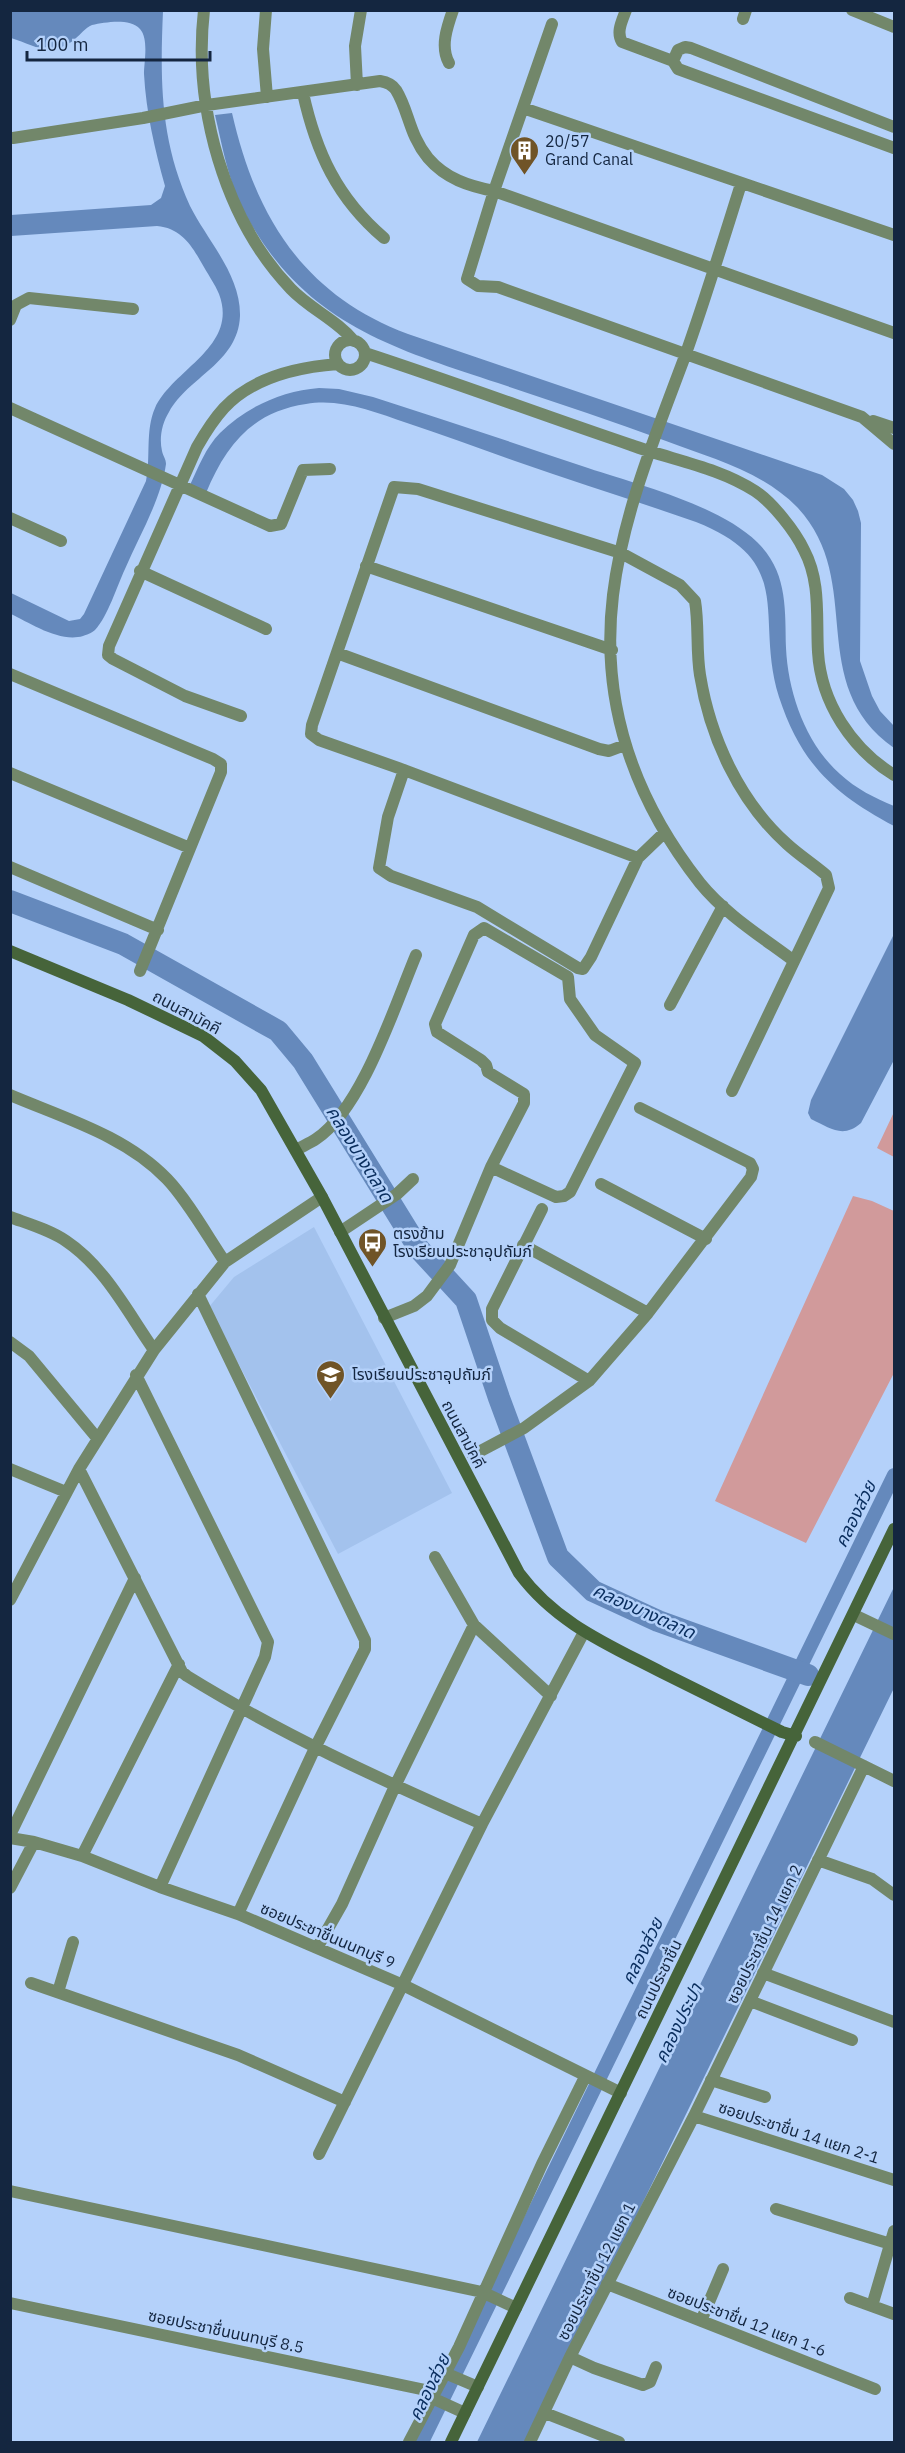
<svg xmlns="http://www.w3.org/2000/svg" width="905" height="2453" font-family="'IBM Plex Sans','Noto Sans Thai',sans-serif">
<rect width="100%" height="100%" fill="#b4d1fa"/>
<!-- built -->
<path fill="#a3c2ed" d="M314,1227L452,1493L338,1554L209,1307L234,1277Z"/>
<!-- green -->
<path fill="#d19a9b" d="M894,1112V1157L877,1148Z
M853,1196L872,1201L894,1211V1373L806,1543L715,1501Z"/>
<!-- water -->
<path fill="#6589bc" d="M11,11H163C160,81 160,140 190,206C207,240 241,275 240,316C238,363 188,377 169,412C162,423 159,438 162,451C163,456 166,459 166,464C161,500 139,536 125,569C117,586 108,616 95,630C92,633 86,635 83,636C60,643 30,623 11,614V593L69,621L80,619L84,614L146,481C151,457 145,431 155,408C173,369 239,347 219,294C215,284 207,273 201,262C191,244 180,228 157,226L11,236V215L151,205L161,198L165,186C155,150 146,112 144,74C144,62 149,39 140,29C130,18 106,22 92,25C85,28 81,34 75,39C51,59 34,45 11,38Z
M232,113C256,218 304,295 408,334L822,475L844,489L853,500L858,511L861,523L860,661L872,696L880,711L894,726V748C803,683 867,581 797,507C762,471 711,458 666,441C610,420 554,402 498,383C391,348 305,322 247,217C229,185 223,149 215,115Z
M319,388L339,389L373,397C445,420 517,444 588,468C639,485 719,505 757,542C788,572 785,609 786,648C788,693 806,744 840,774C856,789 875,798 894,806V826C834,794 801,764 779,697C754,617 798,562 696,522C636,501 575,482 515,461C479,448 443,435 407,423C374,412 341,398 306,404C252,412 226,445 206,493L190,485C198,468 206,447 220,433C246,407 282,391 319,388Z
M894,934V1060L861,1123C843,1139 830,1128 811,1119L808,1113L811,1100Z
M894,1587V1688L526,2442H477Z"/>
<g fill="none" stroke-linecap="round" stroke-linejoin="round">
<!-- canal -->
<path stroke="#6589bc" stroke-width="14" d="M422,2442L894,1475"/>
<!-- river -->
<path stroke="#6589bc" stroke-width="22" d="M10,901L123,944L278,1031L303,1061L419,1249L466,1300L499,1398L558,1557L593,1591L658,1621L808,1675"/>
<!-- street -->
<path stroke="#72876a" stroke-width="12" d="M204,10C193,106 224,219 291,289C310,309 337,320 354,341
M266,10L263,49L267,97
M626,10C622,21 616,32 622,42L673,61
M852,10L894,27
M743,19L746,10
M552,24L494,191L467,279L478,286L498,287L862,417L894,444
M449,63C440,47 447,27 453,10
M357,85L355,46L361,10
M303,93C316,152 337,198 384,238
M523,108L894,235
M894,127L691,48L685,47L678,50L673,61L678,69L894,148
M13,138L143,118L207,105L380,81C386,82 392,84 396,90C409,111 409,135 428,158C446,179 469,186 494,191L894,333
M741,184C723,241 705,300 685,356C656,434 623,513 613,595C600,702 634,799 700,883C725,914 762,937 794,961
M10,320L16,305L29,298L133,309
M335 355a15 15 0 1 1 30 0a15 15 0 1 1-30 0Z
M365,353C454,382 542,415 631,445C672,460 718,467 755,491C772,502 795,531 804,550C821,582 816,617 818,652C821,703 852,749 894,775
M10,408L270,526L281,524L303,470L330,469
M873,421L894,428
M10,518L61,541
M366,566L612,650
M140,571L266,629
M337,653L599,749L609,751L625,745
M10,674L213,759L221,764V772L140,971
M241,716L185,696L113,659L108,655L109,646L197,447C205,433 213,420 224,408C253,377 298,367 338,364
M404,770L388,817L379,868L391,876L477,907L578,968L583,969L591,957L638,858L664,833
M10,773L190,848
M638,858L404,770L319,740L311,734L312,725L394,487L418,489L621,553L680,585L695,601C699,625 696,650 700,675C710,737 739,801 787,844C799,855 813,864 826,875L829,888L732,1091
M10,867L158,930
M670,1005L723,906
M10,1095C64,1118 126,1136 167,1179C188,1201 208,1237 225,1262
M296,1150C303,1146 310,1143 316,1139C362,1109 395,1005 416,955
M601,1184L706,1239
M542,1209L492,1309V1320L500,1328L589,1381
M10,1217C29,1224 50,1230 66,1241C105,1267 128,1313 154,1350
M340,1232L397,1194L413,1179
M523,1245L648,1313
M198,1294L365,1640V1649L315,1748L238,1914
M384,1318L414,1306L427,1296L450,1265L491,1167L524,1103V1094L488,1072L486,1065L481,1060L437,1032L435,1024L474,935L484,928L568,977L570,999L595,1035L635,1063L570,1192L564,1196L556,1197L491,1167
M10,1342L29,1356L97,1438
M136,1375L268,1642L265,1657L160,1887
M473,1455L524,1428L589,1381L648,1313L751,1177L753,1169L750,1163L640,1108
M10,1469L66,1492
M79,1469L182,1672L187,1676C281,1734 381,1780 482,1824
M435,1557L474,1625L551,1696
M10,1600L79,1469L154,1350L225,1262L322,1197
M854,1615L894,1634
M815,1742L894,1781
M10,1835L135,1578
M10,1838L34,1842L82,1856L160,1887L238,1914L403,1985L621,2093
M82,1856L179,1664
M818,1860L872,1879L894,1895
M10,1888L34,1842
M317,1948L342,1904L395,1786L474,1625
M763,1973L894,2022
M31,1983L238,2055L345,2102
M58,1992L73,1942
M750,2001L852,2040
M711,2080L765,2097
M694,2116L894,2180
M319,2154L482,1824L584,1632
M10,2191L482,2292L516,2308
M776,2209L894,2245
M607,2284L875,2389
M850,2298L894,2314
M10,2303L435,2392
M872,2306L894,2231
M701,2321L723,2269
M570,2357L594,2368L643,2385L650,2382L656,2367
M445,2373L478,2387
M432,2398L465,2413
M545,2413L619,2442
M409,2442L459,2347L542,2164L585,2077
M530,2442L570,2357L694,2116L864,1766"/>
<!-- secondary -->
<path stroke="#46643a" stroke-width="12" d="M10,951L128,1000L203,1036L235,1061L261,1090L322,1197L519,1573C556,1623 607,1644 661,1672C701,1692 741,1712 782,1732L796,1736
M451,2442L894,1529"/>
</g>
<!-- icons -->
<defs>
<symbol id="building-pin" viewBox="-11 -11 22 30"><path d="M0 17L-7.5 6A9.5 9.5 0 1 1 7.5 6Z" fill="#705427" stroke="#b4d1fa"/><path d="M-4-6H4V6H1V3H-1V6H-4ZM-2.5-4.3h1.7v1.8h-1.7ZM.8-4.3h1.7v1.8H.8ZM-2.5-1h1.7V.8h-1.7ZM.8-1h1.7V.8H.8Z" fill="#fff"/></symbol>
<symbol id="bus-pin" viewBox="-11 -11 22 30"><path d="M0 17L-7.5 6A9.5 9.5 0 1 1 7.5 6Z" fill="#705427" stroke="#b4d1fa"/><path d="M-5-6H5V4H4V6H2V4H-2V6H-4V4H-5ZM-3.5-4V0h7V-4ZM-3.5 1.2v1.5H-2V1.2ZM2 1.2v1.5H3.5V1.2Z" fill="#fff"/></symbol>
<symbol id="school-pin" viewBox="-11 -11 22 30"><path d="M0 17L-7.5 6A9.5 9.5 0 1 1 7.5 6Z" fill="#705427" stroke="#b4d1fa"/><path d="M0-5L7-2L0 1L-7-2ZM-4 1L0 2.5L4 1V4Q0 6-4 4Z" fill="#fff"/></symbol>
</defs>
<g fill-rule="evenodd">
<use href="#building-pin" x="508" y="134" width="33" height="45"/>
<use href="#bus-pin" x="356" y="1226" width="33" height="45"/>
<use href="#school-pin" x="314" y="1358" width="33" height="45"/>
</g>
<g text-anchor="middle" dominant-baseline="central" stroke-width="5" stroke-linejoin="round" paint-order="stroke">
<!-- poi labels -->
<g font-size="16" fill="#142640" stroke="#b4d1fa" text-anchor="start">
<text x="545" y="141">20/57<tspan x="545" dy="18">Grand Canal</tspan></text>
<text x="393" y="1233">ตรงข้าม<tspan x="393" dy="18">โรงเรียนประชาอุปถัมภ์</tspan></text>
<text x="352" y="1374">โรงเรียนประชาอุปถัมภ์</text>
</g>
<!-- street labels -->
<g font-size="16" fill="#142640" stroke="#b4d1fa">
<text transform="translate(187 1012) rotate(28)">ถนนสามัคคี</text>
<text transform="translate(464 1434) rotate(62)">ถนนสามัคคี</text>
<text transform="translate(764 1934) rotate(-64)">ซอยประชาชื่น 14 แยก 2</text>
<text transform="translate(328 1935) rotate(23)">ซอยประชาชื่นนนทบุรี 9</text>
<text transform="translate(658 1979) rotate(-64)">ถนนประชาชื่น</text>
<text transform="translate(799 2132) rotate(18)">ซอยประชาชื่น 14 แยก 2-1</text>
<text transform="translate(596 2271) rotate(-63)">ซอยประชาชื่น 12 แยก 1</text>
<text transform="translate(747 2321) rotate(21)">ซอยประชาชื่น 12 แยก 1-6</text>
<text transform="translate(226 2331) rotate(12)">ซอยประชาชื่นนนทบุรี 8.5</text>
</g>
<!-- water labels -->
<g font-size="18" font-style="italic" fill="#092d5d" stroke="#b4d1fa">
<text transform="translate(360 1154) rotate(58)">คลองบางตลาด</text>
<text transform="translate(855 1514) rotate(-64)">คลองส่วย</text>
<text transform="translate(644 1611) rotate(24)">คลองบางตลาด</text>
<text transform="translate(642 1951) rotate(-64)">คลองส่วย</text>
<text transform="translate(678 2023) rotate(-64)">คลองประปา</text>
<text transform="translate(429 2387) rotate(-64)">คลองส่วย</text>
</g>
</g>
<!-- border -->
<rect width="905" height="2453" fill="none" stroke="#142640" stroke-width="24"/>
<!-- scale -->
<path d="M27 51v9h183v-9" fill="none" stroke="#142640" stroke-width="3"/>
<text x="36" y="51" font-size="18" fill="#142640" stroke="#b4d1fa" stroke-width="4.5" paint-order="stroke">100 m</text>
</svg>
